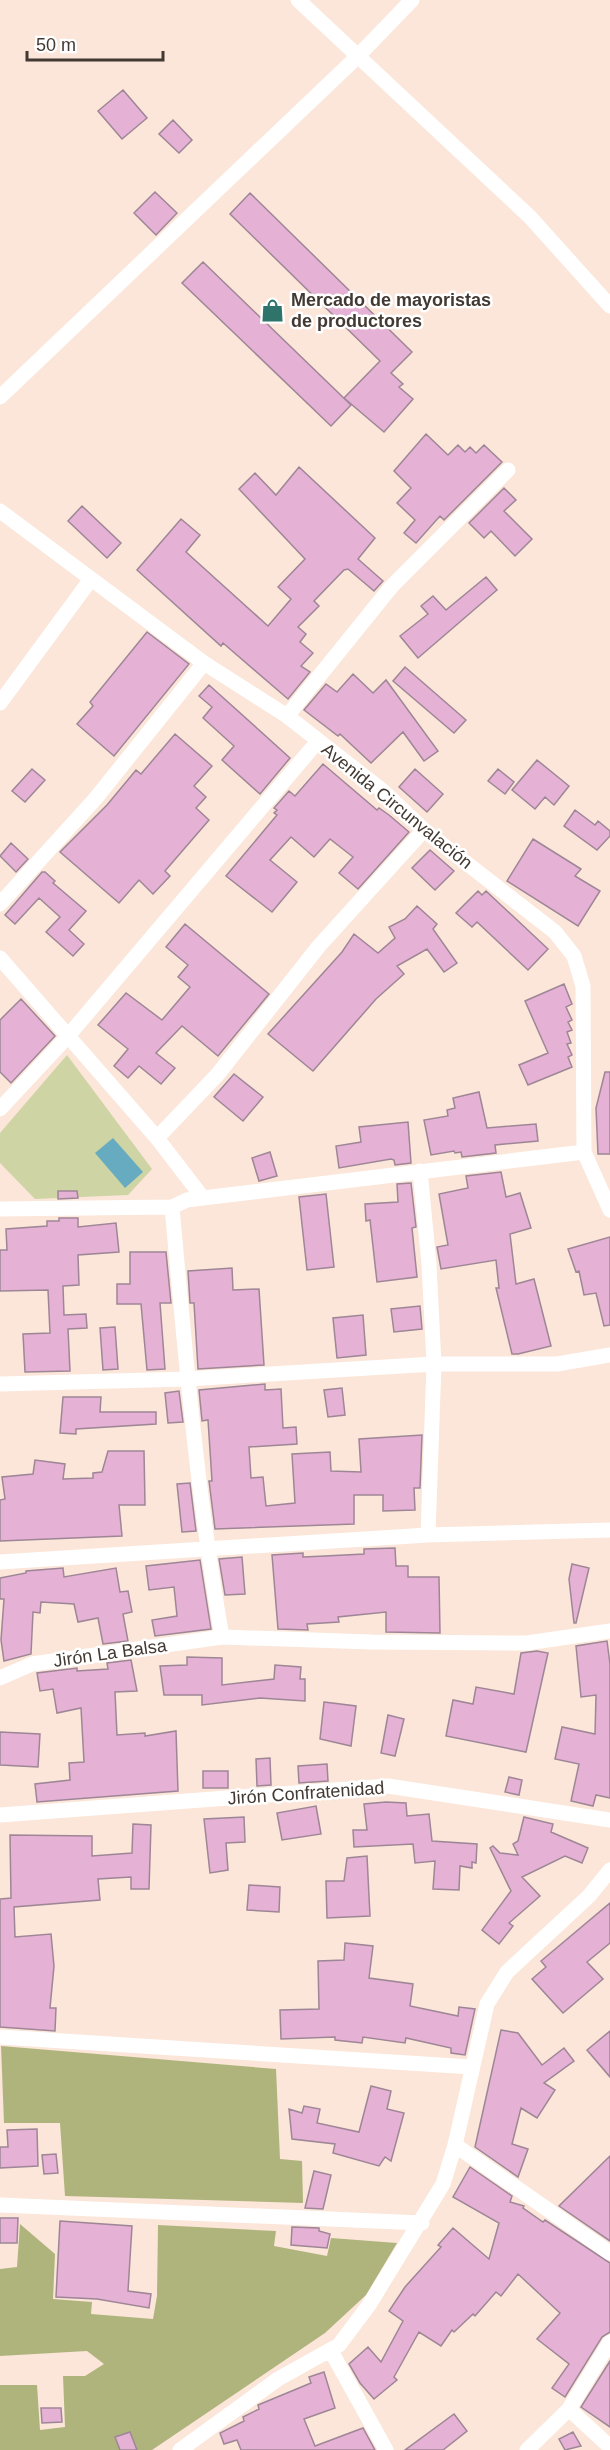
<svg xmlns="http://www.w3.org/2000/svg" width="610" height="2450" font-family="Arial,sans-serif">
<rect width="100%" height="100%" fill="#fbe6d9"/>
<!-- green -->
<path fill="#cfd4a5" d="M67,1055L152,1169L128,1195L35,1199L0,1163V1133Z"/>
<!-- forest -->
<path fill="#afb47c" d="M1,2046L276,2069L280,2159L302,2161L303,2203L65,2196L60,2123H4Z
M20,2224L55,2254L53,2299L92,2302L91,2314L153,2319L157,2296L158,2225L276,2231L274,2246L327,2256L331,2238L397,2243L366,2295L325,2333L152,2450H0V2385H37L40,2430L65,2427L63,2376H85L104,2364L87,2351L0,2356V2269L17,2267Z"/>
<!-- water -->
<path fill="#66abc0" d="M113,1138L143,1172L125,1188L95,1153Z"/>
<!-- building -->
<path fill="#e5b1d5" stroke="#9e8696" stroke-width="1.5" d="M123,90L147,118L122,139L98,111Z
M173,120L192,140L179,153L159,134Z
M155,192L177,213L156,235L134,213Z
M250,193L412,352L391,373L403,384L399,387L413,399L384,432L344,398L380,361L230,214Z
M203,262L351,405L331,426L182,283Z
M426,434L448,455L458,445L465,452L470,447L476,453L484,445L502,462L444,520L440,516L416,543L404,533L415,520L397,503L411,488L394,471Z
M299,467L375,538L358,559L383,581L374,591L348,569L344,570L314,601L319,606L298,627L306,634L300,642L313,653L301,666L310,672L288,699L223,643L221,646L137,570L181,519L200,535L186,552L268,626L291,599L278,587L305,559L239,489L255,473L276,495Z
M504,488L516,500L504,511L532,539L515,556L491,531L484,538L469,523Z
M82,506L121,543L107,558L68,521Z
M486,577L497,590L418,658L400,636L428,614L421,606L433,596L446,610Z
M147,632L189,664L114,756L77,724L93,706L90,702Z
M405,667L466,720L454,733L393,681Z
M353,674L373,693L386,680L438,751L424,761L403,732L371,763L340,734L338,736L304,710L326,684L337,692Z
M209,685L290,758L260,794L222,760L234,746L203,718L212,707L199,696Z
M175,734L212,766L194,786L206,797L196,808L209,820L165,871L170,876L153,894L139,880L119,903L60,852L107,805L136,770L141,774Z
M537,760L569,786L554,805L545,797L535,809L512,790Z
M323,764L377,810L379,808L389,815L409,832L358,889L339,873L353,857L330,839L314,857L291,837L270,860L297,882L272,912L226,876L277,815L274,813L277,810L274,808L289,791L295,796Z
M32,769L45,780L25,802L12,791Z
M415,769L443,794L427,812L399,787Z
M498,769L514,782L505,794L488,781Z
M575,810L595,825L598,821L610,831V836L597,850L564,826Z
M533,839L581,869L575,876L600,891L578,926L507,881Z
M11,843L28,859L16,872L0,856Z
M430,850L454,871L435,890L412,868Z
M42,872H45L55,881L53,883L86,911L69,930L84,944L73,956L46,932L60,917L39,898L15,924L5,915Z
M478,891L482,895L486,891L548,949L528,970L477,922L472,927L456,913Z
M417,906L437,924L433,929L457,963L444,972L427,949L397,966L404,974L376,999L313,1071L268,1034L342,952L354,934L378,953L395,938L389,927L405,919Z
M185,924L269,994L218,1056L182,1026L156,1053L175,1068L161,1084L139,1066L128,1078L114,1066L128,1049L98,1025L126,993L162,1020L190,987L178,977L188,965L166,947Z
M564,984L572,1004L566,1007L572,1020L568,1022L572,1030L567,1032L571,1043L567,1044L572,1055L568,1057L572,1067L528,1085L519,1065L548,1053L525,1001Z
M21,999L55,1036L11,1083L0,1072V1020Z
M605,1072H610V1154H598L596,1108Z
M234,1074L263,1097L243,1121L214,1097Z
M479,1092L487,1128L536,1124L538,1141L495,1145L496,1153L462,1157L461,1152L455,1153L454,1151L431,1155L424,1120L448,1116L447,1110L455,1108L453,1098Z
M408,1122L411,1163L395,1165L394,1160L391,1159L339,1168L336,1146L361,1142L359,1127Z
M270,1152L277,1176L259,1181L252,1158Z
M501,1172L506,1197L520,1193L531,1228L510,1234L516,1284L534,1279L551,1346L518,1354H512L496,1288H499L496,1260L441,1269L437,1247L448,1245L439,1194L468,1188L466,1176Z
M411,1183L416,1227L412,1228L417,1277L377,1282L370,1220L366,1221L365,1204L398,1202L397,1184Z
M58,1191H77L78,1198L58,1199Z
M326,1194L334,1267L307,1270L299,1197Z
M59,1218H78V1227L116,1223L119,1252L78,1255L79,1285L63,1286L64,1315L86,1314L87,1328L68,1329L70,1371L25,1372L23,1334L50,1333L48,1290L0,1291V1250H7L6,1229L47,1226V1221H59Z
M610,1237V1325L604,1326L596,1293L584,1295L579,1271L576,1272L568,1249Z
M130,1252H166L171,1303H160L165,1369L147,1370L141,1304H117V1284H130Z
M232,1268L233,1290L259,1289L264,1365L198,1369L194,1303H190L188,1271Z
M420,1306L422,1329L394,1332L391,1309Z
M363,1315L366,1355L337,1358L333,1318Z
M115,1327L118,1369L103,1370L100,1328Z
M265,1384V1390L281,1389L283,1428L296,1427L297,1444L249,1447L251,1478L263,1477L266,1506L295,1503L292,1454L330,1452L331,1471L361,1472L359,1439L422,1435L420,1488H414L415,1510L383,1511V1495H354V1524L215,1529L209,1481H212L208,1420L202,1421L199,1390Z
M342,1388L345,1415L328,1417L324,1390Z
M179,1391L183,1422L168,1423L165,1393Z
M63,1397H101L100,1412H156V1424L76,1429V1434L60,1433Z
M108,1451H144L145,1505H119L122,1536L0,1541V1500L5,1499L2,1477L33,1474L35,1460L65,1464L63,1479L93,1478V1473L102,1472Z
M190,1483L196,1531L182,1532L177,1484Z
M395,1548L396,1566H408V1577H439L440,1633L386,1632V1612L338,1617L339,1622L307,1624L308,1630L278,1629L272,1555L303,1553V1557L325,1556L364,1554V1549Z
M242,1557L245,1594L225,1595L219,1559Z
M200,1560L211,1629L155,1636L152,1620L177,1616L174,1587L149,1590L146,1566Z
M572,1564L589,1568L576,1623H574L569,1579Z
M63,1568L64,1577L116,1568L120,1592L128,1591L132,1612L123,1614L128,1641L103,1644L98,1618L78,1622L74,1604L41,1602L40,1613L33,1612L31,1654L4,1661L1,1640L4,1599H0V1578L26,1573V1571Z
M607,1641L610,1664V1798L596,1795L593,1806L571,1801L579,1764L555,1759L562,1727L595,1734L596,1695L581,1697L576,1646Z
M537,1651L548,1653L526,1752L446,1736L453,1700L473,1704L476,1687L514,1694L521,1653Z
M187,1657L222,1658V1685L274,1679L275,1665L301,1667L300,1679H305V1701L260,1698L202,1705V1695H164L160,1666L187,1665Z
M131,1660L137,1691L115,1692L117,1735L145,1733V1736L176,1731L178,1791L37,1802L35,1784L70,1780L69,1763L84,1762L81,1708L57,1713L53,1689L40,1691L37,1673L77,1668V1671L108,1669L107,1663Z
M324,1702L356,1706L351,1746L320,1739Z
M388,1715L404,1719L395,1756L381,1753Z
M0,1732L40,1734L38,1767L0,1765Z
M270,1758L271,1785L257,1786L256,1759Z
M327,1764L328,1781L299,1783L298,1766Z
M203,1771H228V1788H203Z
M509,1777L522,1780L519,1795L505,1792Z
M386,1802L406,1803L407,1816L429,1814L432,1841L477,1844L476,1863L472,1862V1868L460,1866L459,1890L433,1889L435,1861L415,1863L413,1844L354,1847L353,1830H367L364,1804Z
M316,1806L321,1834L282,1840L277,1813Z
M244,1817L245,1842L226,1843L228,1870L210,1873L204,1819Z
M524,1817L553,1824L551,1832L588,1848L582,1863L565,1856L522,1877L540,1896L509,1923L513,1926L499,1944L482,1930L511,1891L490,1848L493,1846L500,1853L518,1855L513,1844L518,1841Z
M133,1824L151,1825L149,1889H131V1877L98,1879L100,1900L14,1907L15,1937L51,1934L54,1966L50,2008H56L55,2031L0,2027V1899L11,1898L10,1835L92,1836V1856L132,1853Z
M367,1856L370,1916L327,1918L326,1881H344L347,1858Z
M249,1885L280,1887L279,1912L247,1910Z
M610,1903V1943L587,1962L603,1979L563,2013L532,1979L546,1967L541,1961Z
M345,1943L373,1946L369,1978L413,1984L410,2006L458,2016L459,2007L475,2009L465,2055L451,2053V2048L406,2038L405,2043L363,2037L362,2043L335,2040V2037L281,2039L280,2010L319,2009L318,1961L344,1960Z
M501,2030L518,2033L542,2065L564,2048L574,2061L544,2083L555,2090L537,2118L521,2108L512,2144L528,2149L518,2177L475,2147Z
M610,2031V2077L587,2050Z
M371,2086L391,2091L387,2109L404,2113L391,2161L385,2157L379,2166L333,2153L335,2144L292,2139L289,2109L302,2113L304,2106L320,2109L317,2123L359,2132Z
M37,2129L38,2166L0,2168V2147H8L7,2130Z
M56,2154L58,2173L44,2174L42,2155Z
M610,2156V2241L559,2206Z
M470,2167L512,2196L510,2202L524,2206L523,2208L543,2222L545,2220L610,2263V2332L602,2337L565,2397L552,2388L569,2364L537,2339L560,2313L518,2274L501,2296L496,2292L475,2316L473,2314L454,2332L452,2330L441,2346L419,2332L394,2377L397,2380L374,2399L360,2383L349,2364L368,2347L381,2362L403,2321L389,2311L405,2287L441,2247L438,2245L453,2228L489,2259L499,2223L453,2197Z
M314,2171L331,2175L323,2209L305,2208Z
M0,2218H18L17,2243H0Z
M60,2221L132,2226L128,2291L151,2294L149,2308L97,2299L56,2297Z
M292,2227L319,2228V2231L330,2234L327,2248L291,2245Z
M610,2361V2427L581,2407Z
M324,2372L335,2408L304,2419L315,2446L363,2428L375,2450H241L237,2440L224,2444L220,2433L244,2421L243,2417L259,2409L258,2405L311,2383L309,2377Z
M41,2408H61L62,2422L42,2423Z
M454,2414L467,2431L443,2450H405Z
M130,2432L137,2450H120L115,2437Z
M573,2432L581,2446L565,2450L559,2439Z"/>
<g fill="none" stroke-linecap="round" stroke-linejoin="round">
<!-- street -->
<path stroke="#fff" stroke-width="15" d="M298,0L530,217L610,306
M0,397L357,57L412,0
M0,511L204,663L287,716L383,791L424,830L555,932L574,956L583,986L584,1152L610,1210
M0,703L91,579
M287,716L392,586L508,470
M0,904L96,798L204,663
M0,958L157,1138L203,1198
M0,1109L68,1036L318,741
M157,1138L218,1074L319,946L424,830
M420,1171L429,1264L434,1364L428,1535
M172,1207C185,1351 197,1495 222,1637
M0,1209L172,1207L187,1200L203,1198L584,1152
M0,1384L187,1379L434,1364H557L610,1355
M0,1562L428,1535L610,1530
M0,1678L32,1664L222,1637L371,1642L527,1643L610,1631
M0,1815L388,1786L610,1820
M0,2037L472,2067
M455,2145L610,2253
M0,2205L422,2223
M331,2351L386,2450
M569,2409L610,2447
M180,2450L278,2379L339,2345L369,2305L443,2184L455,2145L487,2004L507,1972L589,1896L610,1870
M527,2450L569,2409L610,2342"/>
</g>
<!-- icons -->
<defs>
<symbol id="shop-bare" viewBox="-9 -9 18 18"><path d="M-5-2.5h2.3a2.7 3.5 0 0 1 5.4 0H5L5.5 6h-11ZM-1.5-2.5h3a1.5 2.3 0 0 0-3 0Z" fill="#2e746a" stroke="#fff" stroke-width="2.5" paint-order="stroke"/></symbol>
</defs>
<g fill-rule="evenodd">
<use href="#shop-bare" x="256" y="294" width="33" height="33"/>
</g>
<g text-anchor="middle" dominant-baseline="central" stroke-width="5" stroke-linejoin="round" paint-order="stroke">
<!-- poi labels -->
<g font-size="18" font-weight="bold" fill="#433933" stroke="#fff" text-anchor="start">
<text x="291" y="300">Mercado de mayoristas<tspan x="291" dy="21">de productores</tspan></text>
</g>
<!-- street labels -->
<g font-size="18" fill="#433933" stroke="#fff">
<text transform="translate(397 806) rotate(39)">Avenida Circunvalación</text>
<text transform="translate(110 1653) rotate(-8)">Jirón La Balsa</text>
<text transform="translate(306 1793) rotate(-4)">Jirón Confratenidad</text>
</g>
</g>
<!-- scale -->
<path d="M27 51v9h136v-9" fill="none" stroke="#433933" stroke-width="3"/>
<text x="36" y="51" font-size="18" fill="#433933" stroke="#ffffff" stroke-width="4.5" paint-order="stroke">50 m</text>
</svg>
